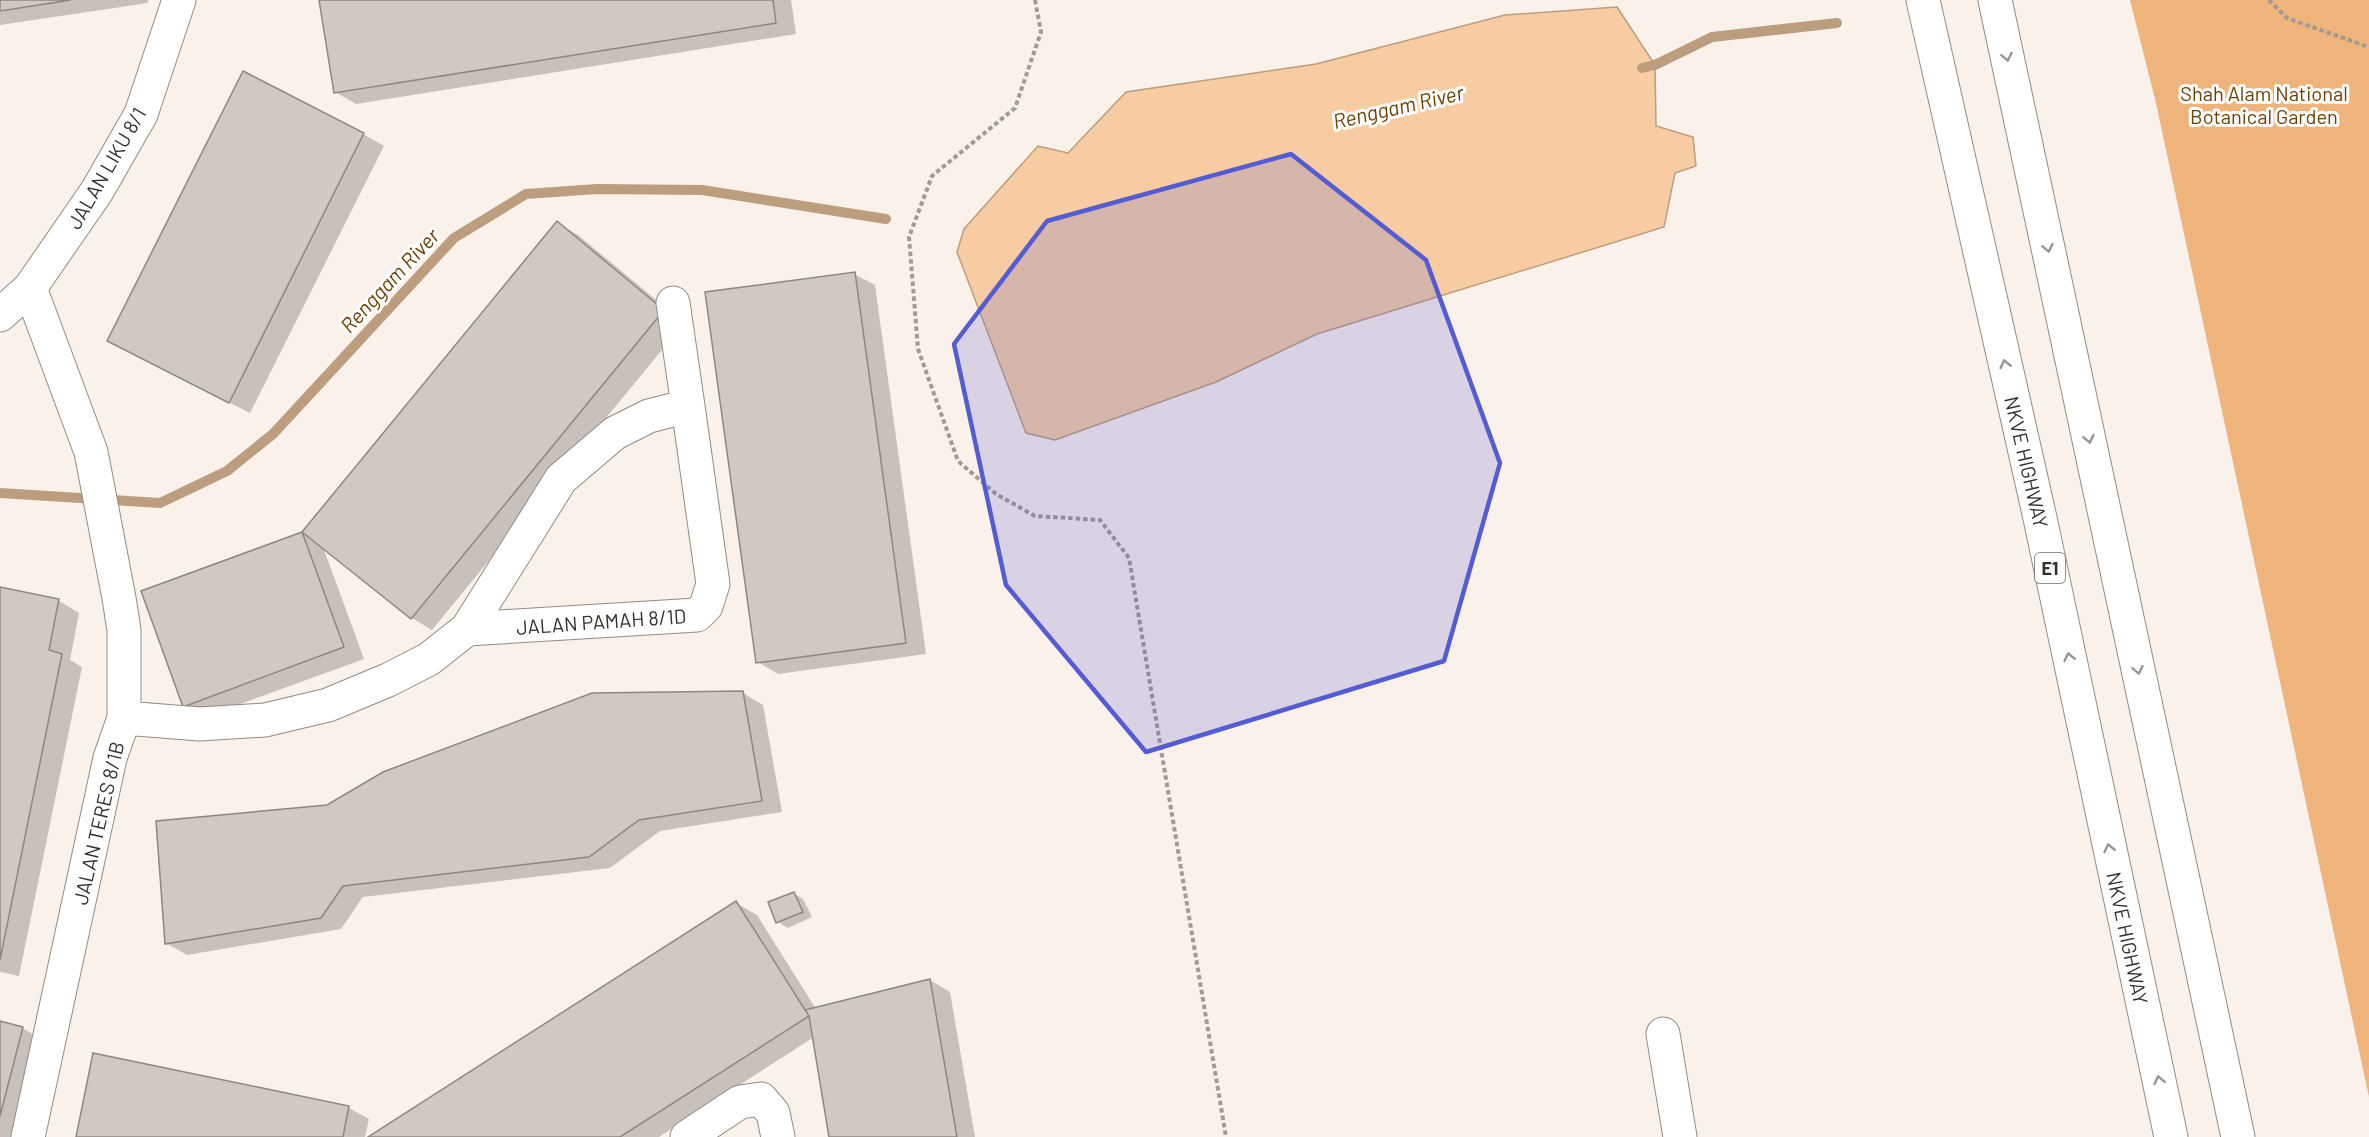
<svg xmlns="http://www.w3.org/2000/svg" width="2369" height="1137" font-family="Barlow,sans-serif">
<rect width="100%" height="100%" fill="#faf1ea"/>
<!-- green -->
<path fill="#eeb47b" d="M2130,0H2369V1097L2156,103Z"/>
<!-- water -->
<path fill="#f7cca2" stroke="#bc9d7e" stroke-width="1.5" d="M1617,7L1655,65L1656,126L1693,137L1696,166L1675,173L1664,227L1317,334L1216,382L1055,440L1026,433L957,252L964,229L1038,146L1068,153L1126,92L1316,64L1505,15Z"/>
<!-- shadow -->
<path fill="#0003" d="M0,0H148V3L0,25Z
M321,0H791L796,34L356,104L335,92Z
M363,134L384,146L250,413L130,352Z
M557,223L578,235L684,323L432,630L412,618L323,547L364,659L204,717L184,706L143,592L303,533Z
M854,274L875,285L926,654L778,674L758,662Z
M0,589L59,601L79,613L70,660L82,667L19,976L0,972Z
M743,693L763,705L782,812L660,831L610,868L363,897L341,929L187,955L166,943L328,807Z
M793,893L803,899L812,917L788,928L778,922Z
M736,903L757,915L816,1009L930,980L950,992L975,1137H830L814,1037L659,1137H371Z
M0,1022L22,1028L43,1040L18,1137H0Z
M349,1108L369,1119L365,1137H78Z"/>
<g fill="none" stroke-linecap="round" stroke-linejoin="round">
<!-- stream -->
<path stroke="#bc9d7e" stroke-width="10" d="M1642,68L1655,65L1712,37L1837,23
M0,493L160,503L227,471L273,434L454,238L526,194L597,189L702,190L886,219"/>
</g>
<!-- building -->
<path fill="#d0c8c1" stroke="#8e8680" stroke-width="1.5" d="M0,0H71L0,11Z
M319,0H773L776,23L334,93Z
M243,71L364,133L229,403L107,341Z
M557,221L664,310L411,619L302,532Z
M855,272L906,643L756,663L705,292Z
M302,532L344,647L183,707L141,591Z
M0,587L59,599L49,650L62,654L0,960Z
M743,691L762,801L639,820L589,857L343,886L321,918L165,944L156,821L327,805L383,772L592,693Z
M794,892L803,912L776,923L768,902Z
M736,901L809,1016L620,1137H368Z
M930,979L957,1137H829L809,1016L805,1010Z
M0,1021L23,1027L0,1116Z
M93,1053L349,1106L343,1137H76Z"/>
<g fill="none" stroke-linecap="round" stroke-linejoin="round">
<defs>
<path id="minor" d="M673,303L688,406
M0,315L30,288L97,191L141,114L179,0
M124,718L200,724L265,720L328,705L388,680L429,659L467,629L561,479L615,433L649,416L688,406L713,584L706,606L697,615L467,629
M1663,1034L1680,1137
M28,1137L110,758L124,718V630L119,598L91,452L30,288
M687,1137L740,1102L761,1099L773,1113L778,1137"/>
<path id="highway" d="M1923,0L2040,518L2171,1137
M1995,0L2238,1137"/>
</defs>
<!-- minor casing -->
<use href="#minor" stroke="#928b84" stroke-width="35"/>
<!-- highway casing -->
<use href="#highway" stroke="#928b84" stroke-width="35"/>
<!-- path -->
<path stroke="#a19a95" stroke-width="4" stroke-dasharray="4.5 3" stroke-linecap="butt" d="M1035,0L1041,32L1015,108L932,176L909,237L918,349L958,461L996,494L1035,516L1100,520L1129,558L1226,1137
M2269,0L2287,18L2369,47"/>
<!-- minor -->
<use href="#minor" stroke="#fff" stroke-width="33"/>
<!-- highway -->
<use href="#highway" stroke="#fff" stroke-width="33"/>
</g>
<!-- one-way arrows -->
<defs><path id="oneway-chevron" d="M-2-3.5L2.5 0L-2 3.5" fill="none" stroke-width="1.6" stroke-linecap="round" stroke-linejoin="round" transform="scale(1.5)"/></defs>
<g stroke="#989695">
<use href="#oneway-chevron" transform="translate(2007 57) rotate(78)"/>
<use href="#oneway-chevron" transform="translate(2048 248) rotate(78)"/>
<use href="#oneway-chevron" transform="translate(2005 364) rotate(-103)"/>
<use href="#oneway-chevron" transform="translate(2089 439) rotate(78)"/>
<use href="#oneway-chevron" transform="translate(2069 657) rotate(-102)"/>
<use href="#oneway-chevron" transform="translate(2138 670) rotate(78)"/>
<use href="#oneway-chevron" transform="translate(2109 848) rotate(-102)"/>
<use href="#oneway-chevron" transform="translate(2159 1080) rotate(-102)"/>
</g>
<!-- marked area -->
<path fill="#545cd3" fill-opacity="0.2" stroke="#545cd3" stroke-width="4.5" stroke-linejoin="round" d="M1291,154L1426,260L1500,463L1444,661L1146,752L1006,585L954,344L1047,221Z"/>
<g text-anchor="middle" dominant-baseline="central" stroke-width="6" stroke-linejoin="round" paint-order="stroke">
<!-- shield labels -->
<rect fill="#fff" stroke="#6f6d6b" stroke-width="1.5" x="2035" y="553" width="30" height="30" rx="4.5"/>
<g font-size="18" font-weight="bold" fill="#312e2b">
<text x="2050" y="568">E1</text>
</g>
<!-- park labels -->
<g font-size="20" fill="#6d4003" stroke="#fff">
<text x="2264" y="93">Shah Alam National<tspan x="2264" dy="23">Botanical Garden</tspan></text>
</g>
<!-- street labels -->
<g font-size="20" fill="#312e2b" stroke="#fff">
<text transform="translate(106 168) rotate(-60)">JALAN LIKU 8/1</text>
<text transform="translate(2027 462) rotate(77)">NKVE HIGHWAY</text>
<text transform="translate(601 621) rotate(-4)">JALAN PAMAH 8/1D</text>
<text transform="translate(98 823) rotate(-77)">JALAN TERES 8/1B</text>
<text transform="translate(2128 938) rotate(78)">NKVE HIGHWAY</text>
</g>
<!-- water labels -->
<g font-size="21" font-style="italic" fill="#6c3f02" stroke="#fff">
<text transform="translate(1398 106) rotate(-13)">Renggam River</text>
<text transform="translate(389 280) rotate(-47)">Renggam River</text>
</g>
</g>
</svg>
